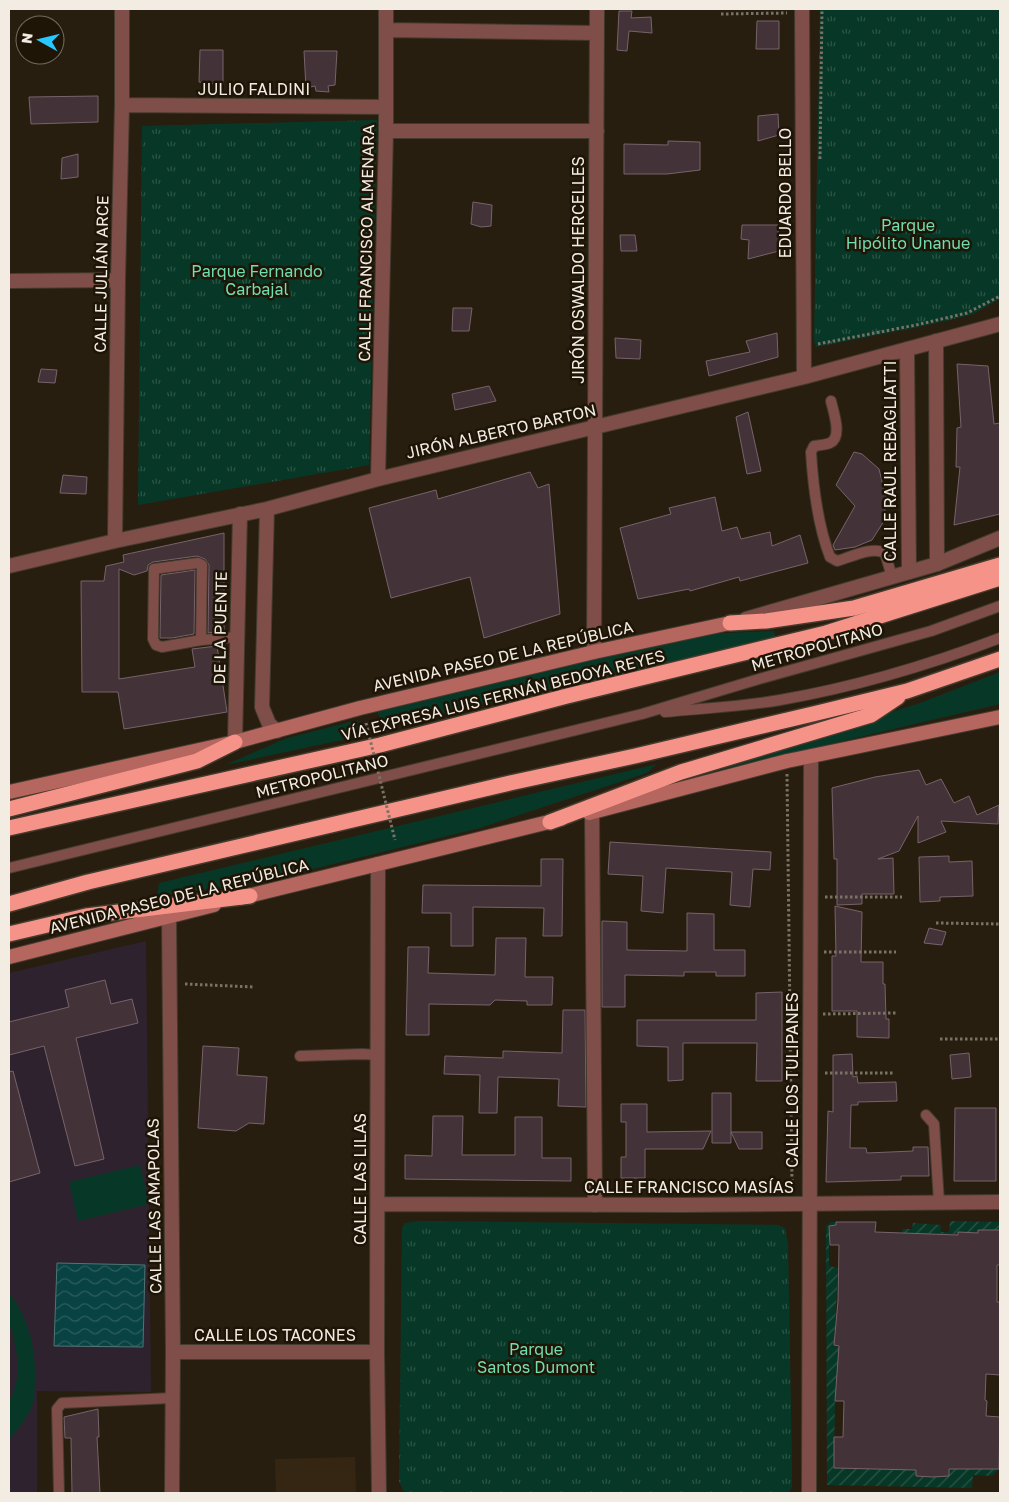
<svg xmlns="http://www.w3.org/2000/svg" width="1009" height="1502" font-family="'Golos Text',sans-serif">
<defs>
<pattern id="park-tufts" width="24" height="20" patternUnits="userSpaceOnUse" patternTransform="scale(1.25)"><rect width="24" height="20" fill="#073827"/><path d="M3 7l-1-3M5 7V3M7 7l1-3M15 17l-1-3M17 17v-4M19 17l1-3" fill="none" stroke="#2c5546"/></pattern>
<pattern id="garden-furrows" width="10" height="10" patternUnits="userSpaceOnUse" patternTransform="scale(1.25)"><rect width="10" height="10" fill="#073827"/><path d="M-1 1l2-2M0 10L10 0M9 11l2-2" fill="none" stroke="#2c5546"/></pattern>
<pattern id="water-waves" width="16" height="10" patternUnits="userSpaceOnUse" patternTransform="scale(1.25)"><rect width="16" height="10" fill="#094243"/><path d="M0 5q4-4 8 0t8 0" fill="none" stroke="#2d5d5e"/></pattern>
</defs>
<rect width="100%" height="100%" fill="#281e10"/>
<!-- built -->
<path fill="#342612" d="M355,1457L356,1493L276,1492L275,1459Z"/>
<!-- education -->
<path fill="#2f222f" d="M146,941L151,1392L37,1391V1493H9V973Z"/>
<!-- grass -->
<path fill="#073827" d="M774,631L776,638L383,727L377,710L696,634Z
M1000,672V704L669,782L920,703Z
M358,720L361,736L225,765L287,738Z
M657,764L647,773L480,828L264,881L157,896L159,883Z
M140,1165L149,1204L78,1221L69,1182Z
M9,1293C29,1318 36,1349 35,1380C34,1387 35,1394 34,1400C30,1415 19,1428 9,1439V1403L15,1387L18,1373L17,1356L13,1333L9,1325Z"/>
<!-- park -->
<path fill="url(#park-tufts)" d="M820,9H1000V299L971,315L919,327L816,347L814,340Z
M377,120L369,465L138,505L142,126Z
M420,1221L777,1225L785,1228L788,1244L792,1467V1487L788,1493H407L403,1490L399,1481L402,1228L405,1223Z"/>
<!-- garden -->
<path fill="url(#garden-furrows)" d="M950,1221L999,1222L1000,1230H978V1242L968,1233L958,1232L957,1234L902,1233V1229H912L913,1223L941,1225V1232H949Z
M831,1222H836V1225L829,1226V1266L838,1268L834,1345L839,1348L835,1401L834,1468L916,1469V1476L933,1477L948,1466L960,1444L959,1469H999L992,1476L973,1475L972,1488L827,1485L826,1226Z"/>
<!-- water -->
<path fill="url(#water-waves)" stroke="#4f7573" d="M57,1263L145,1265L143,1347L54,1346Z"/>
<!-- building -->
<path fill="#443239" stroke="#77636a" d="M619,11H632L631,18L651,17L652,33L629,31L627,51L617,50Z
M757,21H779V49H756Z
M200,50H223V85L199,82Z
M304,51H337L335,85L328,86L329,92L316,91L315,86L306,88Z
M98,96V122L31,124L29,97Z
M778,114L779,135L758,141V116Z
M668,141L700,142V170L667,174H624V144L668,145Z
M78,154V177L61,179L62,158Z
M473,202L492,205L491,226L481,227L471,224Z
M742,225H778L779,251L748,259L749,240L741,239Z
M620,235H635L637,251H621Z
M453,308H472L469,331H452Z
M777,333L778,357L709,376L706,361L750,352L746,341Z
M615,338L641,340L640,359L616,358Z
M957,364L988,366L994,424L1000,423V514L954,525L960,467H956L957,428L961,427Z
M41,369L57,370L55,383L38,382Z
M489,386L496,401L455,410L452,394Z
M748,412L761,471L747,474L736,417Z
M854,452L862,454L879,469L886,498L884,521L872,540L855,547L835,550L833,545L855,506L836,485Z
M530,472L538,488L549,484L560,614L484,638L470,577L391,598L369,508L436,490L438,499Z
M63,475L87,477L86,494L60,493Z
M715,497L722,531L737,527L741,539L770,532L772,546L800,535L808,563L740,581L739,577L690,591L689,589L638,599L620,528L671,514L669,508Z
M224,533V631L208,633L209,565L205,559L197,556L153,562L148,565L147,571L134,575L119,569V679L195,667L192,649L217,646L227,712L124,729L118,692H82L81,581H104L106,566L124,562L123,555Z
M195,570L194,634L172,638H160L161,575Z
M919,770L926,785L941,779L954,803L969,796L977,815L999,805L998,824L941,821L946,832L918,843V816L899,851L878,859L893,858L894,894H862V904L837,905V859H834L832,788L875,777Z
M610,842L771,852L770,870L753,869L750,907L730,905L732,872L666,868L663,913L641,911L643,876L608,874Z
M949,856V862L972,861L973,896L940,897V901L920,902L919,857Z
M541,859H563L562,936H543L544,908L473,907V946H451V913H422L423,885L541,886Z
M835,906L862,912L861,962H883V984H885L886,1019H889V1038L857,1037V1011H832V956H836Z
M687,913L714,914V950H745V976H716V972H684V976L625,975V1007H602V921L627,922V950L687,951Z
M929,928L946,932L942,945L924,943Z
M496,938H526L525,977H553L552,1005H527V1001L495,1000L490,1005L429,1004V1035H406L408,947H429L428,973L495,975Z
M105,980L111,1004L132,999L138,1023L76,1038L104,1159L75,1166L44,1046L9,1055V1022L69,1007L65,990Z
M782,992V1081H756L757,1043H683V1080L668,1081V1047L637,1046V1020H756V993Z
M563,1010H585L586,1107L558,1106L559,1079L498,1077L497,1113H479L480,1075L444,1074L445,1056L503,1058V1051L562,1053Z
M203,1046L239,1048L237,1075L267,1077L264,1124L249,1123L236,1131L198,1128Z
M969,1053L971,1077L952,1079L950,1055Z
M852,1054L853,1077L857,1076L858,1083L896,1082L897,1101L858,1102V1105H851L850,1148H866L867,1153L913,1151V1147H928L929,1176H901V1180L826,1182L828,1111L833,1112V1055Z
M13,1071L40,1173L9,1182V1072Z
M712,1093H731V1143H712Z
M621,1104H647V1132L711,1131L703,1149H645V1178H621V1157H626V1122H621Z
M955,1108H996V1181H954Z
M433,1116H463L462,1155H515V1117H542V1158H571V1181L405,1179V1155L432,1156Z
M731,1132H762V1149H739Z
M836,1222H876L875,1232L958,1235V1232L978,1233V1230H1000V1265H997V1302H1000V1375L986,1374L985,1400L987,1401L986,1416L1000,1417L999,1469H949V1476L933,1477L916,1476V1470L834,1468V1437H843L844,1401H835L839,1346L834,1345L838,1301L839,1245H830L829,1226L836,1225Z
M98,1409L99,1437H97L100,1493H72L71,1438H65L64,1417Z"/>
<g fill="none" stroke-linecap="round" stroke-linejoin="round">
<defs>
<path id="service" d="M831,401C833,411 843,437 830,443C825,445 819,445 814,446L811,452C813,485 818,526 830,557L837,561C851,557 872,546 885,553L892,577
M201,640L202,565L198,563L154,569L153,639L156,645L162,647L201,640L237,637
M665,712C703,708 742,707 780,700C855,687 929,665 1000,638
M9,868L642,714L759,679L931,631L1000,606
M300,1056L362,1054L378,1055
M926,1115L934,1124L939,1202
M59,1493L57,1409L62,1403L172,1398"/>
<path id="pedestrian" d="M592,812L595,1205"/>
<path id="minor" d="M802,9L804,377
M386,30L597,33
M122,105L386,107
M386,131H597
M9,281L118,280
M936,341L937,564
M907,349L909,572
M378,479L386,131V9
M267,509L262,707L269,724L277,731
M115,541L118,280L122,105V9
M9,566L115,541L267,509L378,479L804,377L1000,324
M594,652L597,9
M235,742L240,514
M169,917L173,1352L172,1493
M173,1352H377
M809,1493L811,757"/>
<path id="tertiary" d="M746,619L937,564L1000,538
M378,864L377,1352L379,1493
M378,1204L683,1205L1000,1202"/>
<path id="secondary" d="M9,792L235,742L360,708L594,652L730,623
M589,813L787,761L1000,717
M240,898L561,819
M9,957L214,905"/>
<path id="motorway" d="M730,623L766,621L854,608L1000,565
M9,809L197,761L235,742
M550,822L681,772L871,715L898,697
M9,828L380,745L567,696L826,633L1000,578
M9,904L88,882L510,783L635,756L817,713L907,691L1000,659
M9,934L86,916L250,896"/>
</defs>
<!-- service casing -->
<use href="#service" stroke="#443b2e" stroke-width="12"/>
<!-- pedestrian casing -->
<use href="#pedestrian" stroke="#443b2e" stroke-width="16"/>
<!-- minor casing -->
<use href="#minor" stroke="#443b2e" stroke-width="16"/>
<!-- tertiary casing -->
<use href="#tertiary" stroke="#443b2e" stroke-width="16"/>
<!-- secondary casing -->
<use href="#secondary" stroke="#443b2e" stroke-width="16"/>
<!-- motorway casing -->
<use href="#motorway" stroke="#443b2e" stroke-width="18"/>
<!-- path -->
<path stroke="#7a7266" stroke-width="3" stroke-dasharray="2.5 2.5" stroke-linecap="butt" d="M721,14L787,13
M820,159L822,9
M818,344L916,325L967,313L1000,296
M787,774L792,1184
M825,897H902
M936,923L1000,924
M824,952H896
M185,984L254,987
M823,1014L897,1013
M940,1039H1000
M825,1073H894
M787,1191V1184H793"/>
<!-- service -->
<use href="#service" stroke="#7f4e48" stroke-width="10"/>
<!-- pedestrian -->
<use href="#pedestrian" stroke="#7f4e48" stroke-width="14"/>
<!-- minor -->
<use href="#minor" stroke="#7f4e48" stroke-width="14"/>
<!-- tertiary -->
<use href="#tertiary" stroke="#7f4e48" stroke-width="14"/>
<!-- secondary -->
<use href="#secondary" stroke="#b5665e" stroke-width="14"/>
<!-- motorway -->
<use href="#motorway" stroke="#f69388" stroke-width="15"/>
<!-- path-bridge -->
<path stroke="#7a7266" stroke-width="3" stroke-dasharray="2.5 2.5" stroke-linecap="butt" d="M366,723L395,840"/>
</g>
<g text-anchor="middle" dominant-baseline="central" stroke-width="5" stroke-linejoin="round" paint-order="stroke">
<!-- street labels -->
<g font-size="16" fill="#f2ece3" stroke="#1e1507">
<text x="254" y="89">JULIO FALDINI</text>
<text transform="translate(785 193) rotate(-90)">EDUARDO BELLO</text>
<text transform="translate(366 243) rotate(-89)">CALLE FRANCISCO ALMENARA</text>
<text transform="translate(578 270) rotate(-90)">JIRÓN OSWALDO HERCELLES</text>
<text transform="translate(101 274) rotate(-89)">CALLE JULIÁN ARCE</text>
<text transform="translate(501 431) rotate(-13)">JIRÓN ALBERTO BARTON</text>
<text transform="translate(890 461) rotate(-90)">CALLE RAUL REBAGLIATTI</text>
<text transform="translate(220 628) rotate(-89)">DE LA PUENTE</text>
<text transform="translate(817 647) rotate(-16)">METROPOLITANO</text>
<text transform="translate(503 656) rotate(-13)">AVENIDA PASEO DE LA REPÚBLICA</text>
<text transform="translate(503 695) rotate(-14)">VÍA EXPRESA LUIS FERNÁN BEDOYA REYES</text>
<text transform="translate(322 776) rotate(-14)">METROPOLITANO</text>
<text transform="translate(179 896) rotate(-14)">AVENIDA PASEO DE LA REPÚBLICA</text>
<text transform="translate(792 1080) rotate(-90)">CALLE LOS TULIPANES</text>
<text transform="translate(360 1179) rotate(-90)">CALLE LAS LILAS</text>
<text x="689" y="1187">CALLE FRANCISCO MASÍAS</text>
<text transform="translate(154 1206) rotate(-91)">CALLE LAS AMAPOLAS</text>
<text x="275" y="1335">CALLE LOS TACONES</text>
</g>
<!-- park labels -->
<g font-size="16" fill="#71deb1" stroke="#1e1507">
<text x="908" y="225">Parque<tspan x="908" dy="18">Hipólito Unanue</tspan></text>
<text x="257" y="271">Parque Fernando<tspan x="257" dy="18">Carbajal</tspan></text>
<text x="536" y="1349">Parque<tspan x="536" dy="18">Santos Dumont</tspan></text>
</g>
</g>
<!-- border -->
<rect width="1009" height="1502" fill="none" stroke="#f2ece3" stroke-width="20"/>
<!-- north arrow -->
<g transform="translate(40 40) rotate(278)"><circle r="24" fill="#1e1507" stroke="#736b5f"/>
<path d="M0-4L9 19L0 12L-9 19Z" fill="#28c8ff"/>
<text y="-8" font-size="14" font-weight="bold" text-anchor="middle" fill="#f2ece3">N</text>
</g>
</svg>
